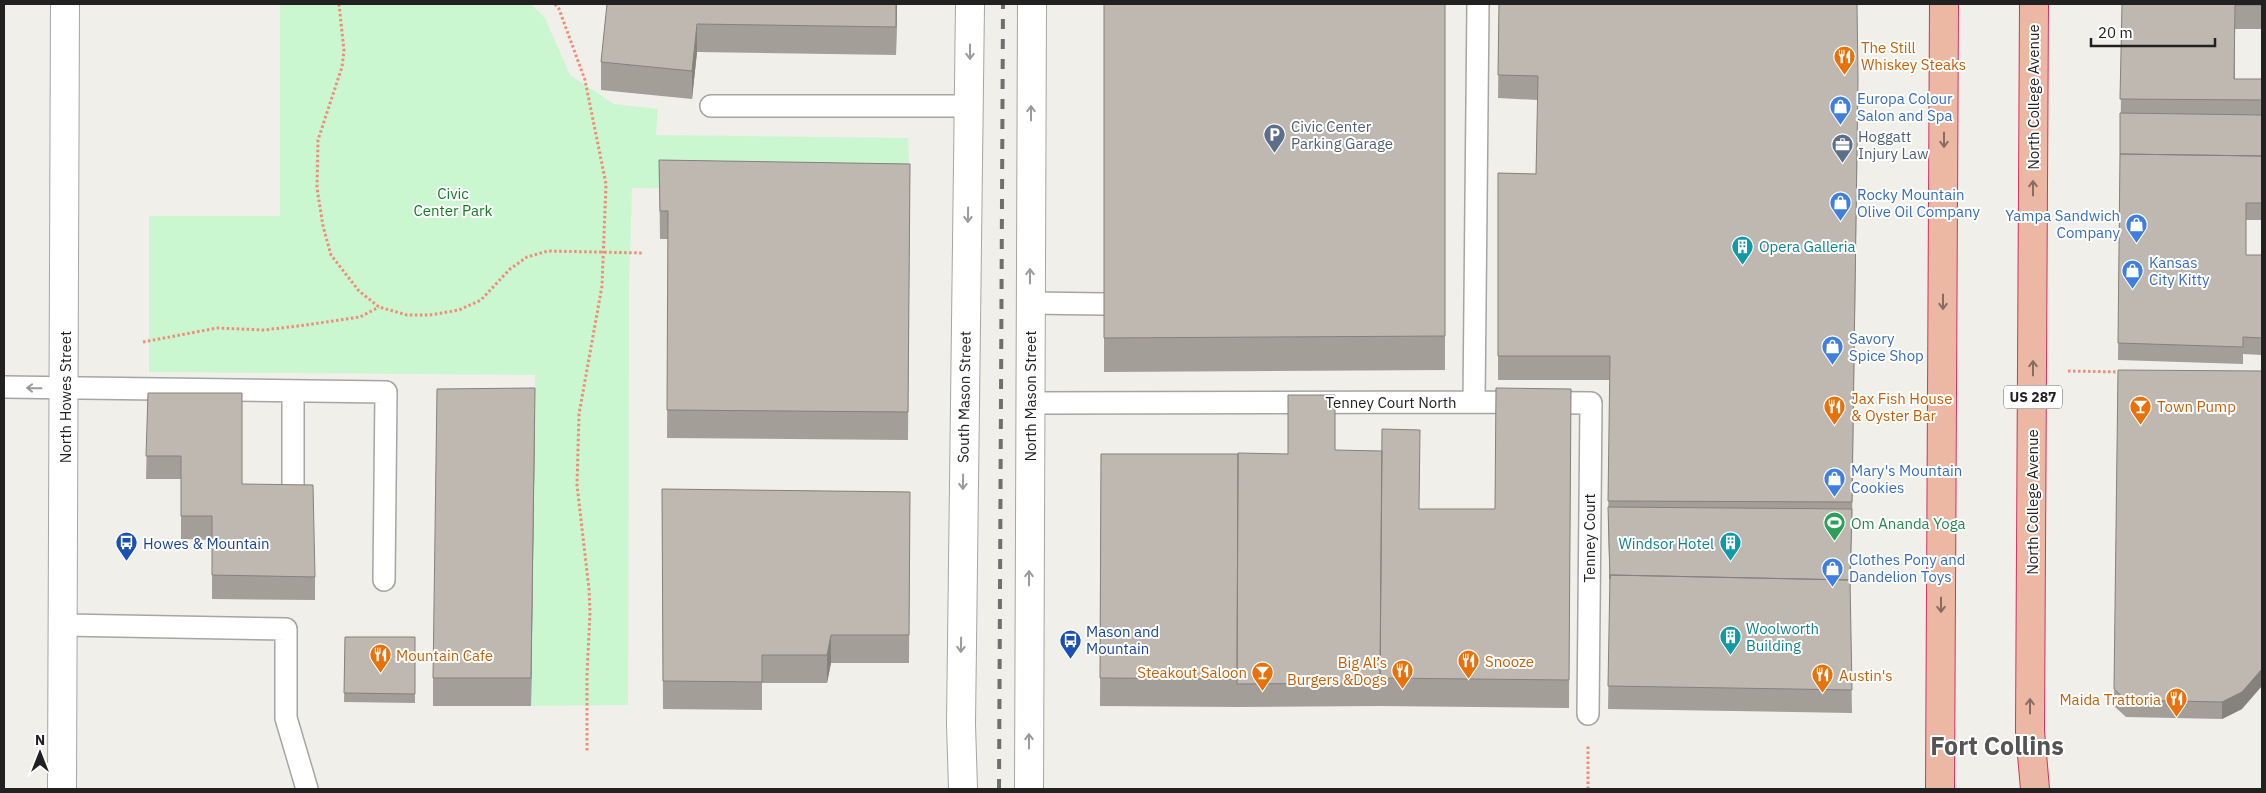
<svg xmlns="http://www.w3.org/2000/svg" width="2266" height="793" font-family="'IBM Plex Sans',sans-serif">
<rect width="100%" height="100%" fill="#f1efe9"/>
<!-- park -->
<path fill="#caf7d0" d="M280,4H531L545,18L570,75L614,104L658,109L656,135L908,138L910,193L632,188L629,288L628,705L531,706L535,375L149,372V216H280Z"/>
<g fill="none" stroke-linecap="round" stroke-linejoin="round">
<defs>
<path id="service" d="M711,106H969
M1030,303L1104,304
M4,387L386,392L384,580
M293,391V494
M1474,402L1591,403L1588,714
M1029,403L1474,402L1478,4
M64,625L286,629V718L307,789"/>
<path id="minor" d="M62,789L65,4"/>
<path id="tertiary" d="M963,789L961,724L970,4
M1029,789L1032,4"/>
<path id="trunk" d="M2034,4L2030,731L2035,789
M1940,789L1944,4"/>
</defs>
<!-- service casing -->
<use href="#service" stroke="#a5a5a5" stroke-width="24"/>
<!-- minor casing -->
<use href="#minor" stroke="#a5a5a5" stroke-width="30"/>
<!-- tertiary casing -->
<use href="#tertiary" stroke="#a5a5a5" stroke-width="30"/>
<!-- trunk casing -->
<use href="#trunk" stroke="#d13461" stroke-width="30"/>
<!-- path -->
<path stroke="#f28c79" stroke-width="3" stroke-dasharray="2.5 2.5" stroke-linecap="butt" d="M339,4L344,51L342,67L318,140L317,188L323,226L331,255L359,291L379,307L407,315H430L459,310L481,300L510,269L527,257L548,251L644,253
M555,4L559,9L585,80L606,184L602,286L579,414L577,485L589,589L590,612L587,675V751
M143,342L217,328L264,330L306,325L360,317L379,307
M2068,371L2122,372
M1588,789V745"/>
<!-- service -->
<use href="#service" stroke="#fff" stroke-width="21"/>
<!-- minor -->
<use href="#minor" stroke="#fff" stroke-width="28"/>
<!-- tertiary -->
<use href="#tertiary" stroke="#fff" stroke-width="28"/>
<!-- trunk -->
<use href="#trunk" stroke="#ecb8a4" stroke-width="28"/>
<!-- rail -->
<path stroke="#6f6f6f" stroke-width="4" stroke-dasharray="10 10" stroke-linecap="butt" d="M999,789L1003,4"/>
</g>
<!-- wall -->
<path fill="#a39e98" d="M607,4H897L896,55L697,52L692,99L601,90V62Z
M1104,4H1445V370L1104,372Z
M1499,4L1858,102L1852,526L1850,594L1852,713L1608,709L1610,590L1608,525L1610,380H1498V173L1536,174L1538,100L1498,98Z
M2122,4H2262V29H2235V79H2262V220H2246V255H2262V355L2243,354V364L2118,360Z
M659,160L910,164L908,440L667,438L668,239H660Z
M2118,370L2242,709L2222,719L2126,717L2114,706Z
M1571,389L1569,708L1380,706L1237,707L1100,706L1101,454H1288L1335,450L1420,509H1495Z
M148,393L242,484L315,577V600L212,599V540L181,539V479H146Z
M535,416L531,706H433V678Z
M662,489L910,492L909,663H831L827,683H762V710L663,709Z
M345,637H415V703L344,702Z"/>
<!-- shaded-wall -->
<path fill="#85817c" d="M896,4H897L896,55Z
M697,24V52L692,99V71Z
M535,388V416L531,706V678Z
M831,635V663L827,683V655Z
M2262,669V686L2242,709L2222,719V702Z"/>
<!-- building -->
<path fill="#beb8b1" stroke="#85817c" d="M607,4H896V27L697,24L692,71L601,62Z
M1104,4H1445V336L1104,338Z
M1499,4H1857L1858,79L1852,502L1608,501L1610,356H1498V173L1536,174L1538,76L1498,75Z
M2122,4H2262V5H2235L2234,79H2262V100L2120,99Z
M2120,113L2262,115V156L2120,154Z
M2120,154L2262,156V203H2246V255H2262V338L2243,337V347L2118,343Z
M659,160L910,164L908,412L667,410L668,211H660Z
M2118,370L2262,371V669L2242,692L2222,702L2126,700L2114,689Z
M535,388L531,678H433L437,389Z
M1496,388L1571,389L1569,680L1380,678L1382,429L1420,430L1419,509H1495Z
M148,393H242V484L313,485L315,577L212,575V516H181V456H146Z
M1288,395H1335V450L1382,451L1380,683L1237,684L1238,453L1288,454Z
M1101,454H1238L1237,679L1100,678Z
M662,489L910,492L909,635H831L827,655H762V682L663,681Z
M1608,507L1852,509L1850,584V580L1610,575V579Z
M1610,575L1850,580L1852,690L1608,686Z
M345,637H415V694L344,693Z"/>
<!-- one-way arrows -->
<defs><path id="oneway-shaft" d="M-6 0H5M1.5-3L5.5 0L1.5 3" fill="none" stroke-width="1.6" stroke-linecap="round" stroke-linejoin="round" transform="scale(1.25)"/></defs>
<g stroke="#9b9b9b">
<use href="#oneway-shaft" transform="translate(970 52) rotate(90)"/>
<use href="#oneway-shaft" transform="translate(1031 113) rotate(-90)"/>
<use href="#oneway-shaft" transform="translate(968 215) rotate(91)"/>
<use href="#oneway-shaft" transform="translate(1030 276) rotate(-90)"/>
<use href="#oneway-shaft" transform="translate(34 388) rotate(-179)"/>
<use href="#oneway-shaft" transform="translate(963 482) rotate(91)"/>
<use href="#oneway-shaft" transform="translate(1029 578) rotate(-90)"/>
<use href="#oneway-shaft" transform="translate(961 645) rotate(91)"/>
<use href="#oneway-shaft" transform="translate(1029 741) rotate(-90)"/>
</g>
<g stroke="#866c62">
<use href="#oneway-shaft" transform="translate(1944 140) rotate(90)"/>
<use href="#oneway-shaft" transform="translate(2033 188) rotate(-90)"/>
<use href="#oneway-shaft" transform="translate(1943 302) rotate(90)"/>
<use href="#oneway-shaft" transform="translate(2033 368) rotate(-90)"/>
<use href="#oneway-shaft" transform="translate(1941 605) rotate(90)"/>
<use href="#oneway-shaft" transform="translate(2030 706) rotate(-90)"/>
</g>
<!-- icons -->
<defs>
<symbol id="restaurant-pin" viewBox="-11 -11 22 30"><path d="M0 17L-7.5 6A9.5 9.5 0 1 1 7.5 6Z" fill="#e8710a" stroke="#fff"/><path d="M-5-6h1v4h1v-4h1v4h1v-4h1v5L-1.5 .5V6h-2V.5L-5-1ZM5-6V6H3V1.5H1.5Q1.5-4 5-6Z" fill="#fff"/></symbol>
<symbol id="shop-pin" viewBox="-11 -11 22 30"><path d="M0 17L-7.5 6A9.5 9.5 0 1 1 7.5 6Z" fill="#3f7fe0" stroke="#fff"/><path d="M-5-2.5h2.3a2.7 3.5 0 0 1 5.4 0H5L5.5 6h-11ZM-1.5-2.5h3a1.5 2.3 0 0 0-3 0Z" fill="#fff"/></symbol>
<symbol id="parking-pin" viewBox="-11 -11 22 30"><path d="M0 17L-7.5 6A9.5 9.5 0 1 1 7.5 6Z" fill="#5c6f8a" stroke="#fff"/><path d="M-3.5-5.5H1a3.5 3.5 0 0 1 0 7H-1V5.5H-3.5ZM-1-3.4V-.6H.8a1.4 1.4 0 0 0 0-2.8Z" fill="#fff"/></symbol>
<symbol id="office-pin" viewBox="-11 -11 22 30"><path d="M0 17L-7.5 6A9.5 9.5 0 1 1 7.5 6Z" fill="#5c6f8a" stroke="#fff"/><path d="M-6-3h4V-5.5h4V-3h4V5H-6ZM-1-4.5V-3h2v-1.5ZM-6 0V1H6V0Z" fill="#fff"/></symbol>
<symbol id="building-pin" viewBox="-11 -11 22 30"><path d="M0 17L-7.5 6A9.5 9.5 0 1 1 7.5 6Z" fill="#0f9aa8" stroke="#fff"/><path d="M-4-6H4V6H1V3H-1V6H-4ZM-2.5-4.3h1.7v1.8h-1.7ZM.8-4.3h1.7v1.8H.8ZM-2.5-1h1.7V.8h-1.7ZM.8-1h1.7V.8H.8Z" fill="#fff"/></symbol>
<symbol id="bar-pin" viewBox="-11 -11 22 30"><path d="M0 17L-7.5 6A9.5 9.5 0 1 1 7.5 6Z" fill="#e8710a" stroke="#fff"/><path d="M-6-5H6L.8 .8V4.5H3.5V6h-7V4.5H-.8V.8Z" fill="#fff"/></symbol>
<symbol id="stadium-pin" viewBox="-11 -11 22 30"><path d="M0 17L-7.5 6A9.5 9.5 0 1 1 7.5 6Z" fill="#2e9e5b" stroke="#fff"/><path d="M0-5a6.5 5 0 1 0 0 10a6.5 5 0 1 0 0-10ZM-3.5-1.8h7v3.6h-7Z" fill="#fff"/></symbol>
<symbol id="bus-pin" viewBox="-11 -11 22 30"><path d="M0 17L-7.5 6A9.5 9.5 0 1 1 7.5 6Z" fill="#1a4fb4" stroke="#fff"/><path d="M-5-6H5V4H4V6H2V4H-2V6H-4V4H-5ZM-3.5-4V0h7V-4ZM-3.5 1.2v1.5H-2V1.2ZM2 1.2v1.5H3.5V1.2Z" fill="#fff"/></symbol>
</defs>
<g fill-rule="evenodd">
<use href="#restaurant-pin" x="1832" y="44" width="25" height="34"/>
<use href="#shop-pin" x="1828" y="94" width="25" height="34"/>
<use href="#parking-pin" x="1262" y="122" width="25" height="34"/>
<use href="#office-pin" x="1830" y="132" width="25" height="34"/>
<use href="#shop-pin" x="1828" y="190" width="25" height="34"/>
<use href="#shop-pin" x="2124" y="212" width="25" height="34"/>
<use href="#building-pin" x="1730" y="234" width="25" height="34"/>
<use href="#shop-pin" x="2120" y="258" width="25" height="34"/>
<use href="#shop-pin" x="1820" y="334" width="25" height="34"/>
<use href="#bar-pin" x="2128" y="394" width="25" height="34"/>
<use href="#restaurant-pin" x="1822" y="394" width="25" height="34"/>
<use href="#shop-pin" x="1822" y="466" width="25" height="34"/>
<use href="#stadium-pin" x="1822" y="510" width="25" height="34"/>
<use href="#bus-pin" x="114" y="530" width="25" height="34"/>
<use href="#building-pin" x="1718" y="530" width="25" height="34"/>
<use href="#shop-pin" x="1820" y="556" width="25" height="34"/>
<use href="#building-pin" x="1718" y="624" width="25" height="34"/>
<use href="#bus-pin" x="1058" y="628" width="25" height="34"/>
<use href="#restaurant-pin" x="368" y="642" width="25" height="34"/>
<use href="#restaurant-pin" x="1456" y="648" width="25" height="34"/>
<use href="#restaurant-pin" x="1390" y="658" width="25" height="34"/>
<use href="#bar-pin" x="1250" y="660" width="25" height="34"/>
<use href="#restaurant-pin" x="1810" y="662" width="25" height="34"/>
<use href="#restaurant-pin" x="2164" y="686" width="25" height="34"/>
</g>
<g text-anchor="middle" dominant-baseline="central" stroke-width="4" stroke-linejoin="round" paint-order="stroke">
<!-- shield labels -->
<rect fill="#fff" stroke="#646464" stroke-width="1" x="2004" y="385.5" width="58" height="23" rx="4"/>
<g font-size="14" font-weight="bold" fill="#212121">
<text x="2033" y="397">US 287</text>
</g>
<!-- food labels -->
<g font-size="15" fill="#c56008" stroke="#fff" text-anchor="start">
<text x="1861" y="47">The Still<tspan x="1861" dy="17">Whiskey Steaks</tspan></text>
<text x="1851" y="398">Jax Fish House<tspan x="1851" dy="17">&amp; Oyster Bar</tspan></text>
<text x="2157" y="406">Town Pump</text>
<text x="396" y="655">Mountain Cafe</text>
<text x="1485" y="661">Snooze</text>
<text x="1387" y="662" text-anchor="end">Big Al’s<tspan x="1387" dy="17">Burgers &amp;Dogs</tspan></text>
<text x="1247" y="672" text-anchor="end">Steakout Saloon</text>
<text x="1839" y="675">Austin's</text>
<text x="2161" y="699" text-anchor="end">Maida Trattoria</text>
</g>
<!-- street labels -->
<g font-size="15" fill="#212121" stroke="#fff">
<text transform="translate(2033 97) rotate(-90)">North College Avenue</text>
<text transform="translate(1030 396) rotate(-90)">North Mason Street</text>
<text transform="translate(65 397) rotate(-90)">North Howes Street</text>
<text transform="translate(964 397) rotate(-89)">South Mason Street</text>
<text x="1391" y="402">Tenney Court North</text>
<text transform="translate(2032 502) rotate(-90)">North College Avenue</text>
<text transform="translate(1589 538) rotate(-90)">Tenney Court</text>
</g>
<!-- shop labels -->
<g font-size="15" fill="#366cbe" stroke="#fff" text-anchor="start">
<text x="1857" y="98">Europa Colour<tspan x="1857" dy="17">Salon and Spa</tspan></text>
<text x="1857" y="194">Rocky Mountain<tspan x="1857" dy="17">Olive Oil Company</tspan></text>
<text x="2120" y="215" text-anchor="end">Yampa Sandwich<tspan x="2120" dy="17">Company</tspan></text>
<text x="2149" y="262">Kansas<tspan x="2149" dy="17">City Kitty</tspan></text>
<text x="1849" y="338">Savory<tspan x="1849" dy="17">Spice Shop</tspan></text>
<text x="1851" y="470">Mary's Mountain<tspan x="1851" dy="17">Cookies</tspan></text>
<text x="1849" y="559">Clothes Pony and<tspan x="1849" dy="17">Dandelion Toys</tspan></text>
</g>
<!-- service labels -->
<g font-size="15" fill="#4e5e75" stroke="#fff" text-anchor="start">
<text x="1291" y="126">Civic Center<tspan x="1291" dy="17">Parking Garage</tspan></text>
<text x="1858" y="136">Hoggatt<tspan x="1858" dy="17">Injury Law</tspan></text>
</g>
<!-- park labels -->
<g font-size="15" fill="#137c22" stroke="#fff">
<text x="453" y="193">Civic<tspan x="453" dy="17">Center Park</tspan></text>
</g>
<!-- culture labels -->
<g font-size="15" fill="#0d838f" stroke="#fff" text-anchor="start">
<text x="1759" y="246">Opera Galleria</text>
<text x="1714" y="543" text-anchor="end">Windsor Hotel</text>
<text x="1746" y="628">Woolworth<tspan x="1746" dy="17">Building</tspan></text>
</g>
<!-- leisure labels -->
<g font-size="15" fill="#27864d" stroke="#fff" text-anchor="start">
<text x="1851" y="523">Om Ananda Yoga</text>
</g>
<!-- transit labels -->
<g font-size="15" fill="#164399" stroke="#fff" text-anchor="start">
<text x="143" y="543">Howes &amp; Mountain</text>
<text x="1086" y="631">Mason and<tspan x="1086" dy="17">Mountain</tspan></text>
</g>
<!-- town labels -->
<g font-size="25" font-weight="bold" fill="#545454" stroke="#fff">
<text x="1997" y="745">Fort Collins</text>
</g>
</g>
<!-- border -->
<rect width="2266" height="793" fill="none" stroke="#212121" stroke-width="10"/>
<!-- north arrow -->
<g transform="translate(40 753)" stroke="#ffffff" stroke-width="4" paint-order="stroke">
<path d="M0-4L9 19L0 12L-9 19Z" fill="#212121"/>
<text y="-8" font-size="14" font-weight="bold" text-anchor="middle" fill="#212121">N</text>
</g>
<!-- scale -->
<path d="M2091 38v8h124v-8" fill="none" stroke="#212121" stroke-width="2.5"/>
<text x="2098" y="38" font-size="15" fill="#212121" stroke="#ffffff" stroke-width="4" paint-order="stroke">20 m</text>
</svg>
